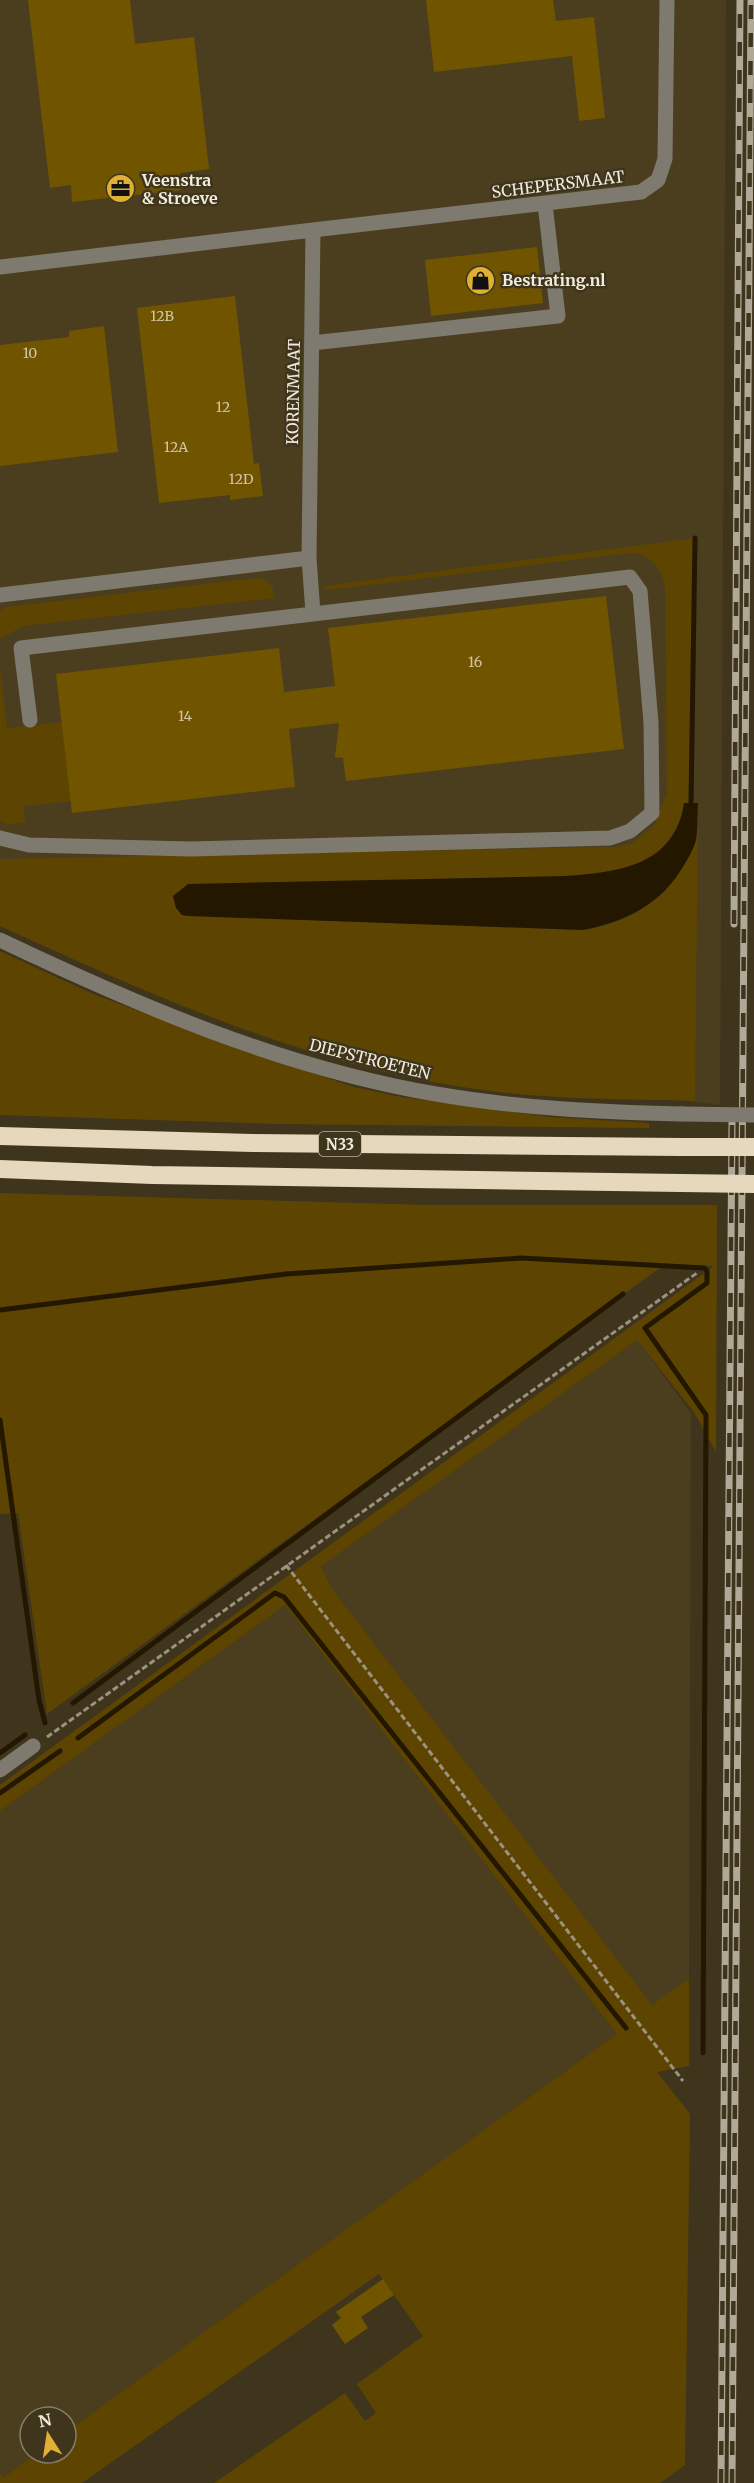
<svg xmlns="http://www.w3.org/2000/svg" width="754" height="2483" font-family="Merriweather,serif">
<rect width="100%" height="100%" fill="#3f351d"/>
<!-- built -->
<path fill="#4b3e1f" d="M0,0H726L720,1105L441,1072L0,918Z
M637,1340L691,1413L689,1979L652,2006L333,1590L321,1565Z
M285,1605L617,2034L66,2432V2417H30V2453H37L3,2478L0,2474V1811Z"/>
<!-- green -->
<path fill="#5d4501" d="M695,538L691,802L684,803C681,828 662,853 639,865C630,869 617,870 607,873L182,915L583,930L608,925L635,914L664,893L695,842L698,803L695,1101C630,1099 564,1100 499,1092C323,1072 159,999 0,926V859L615,847L631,844L655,825L667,792L665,588C663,569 649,553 629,553L328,590L323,586Z
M256,578L265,579C272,585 274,589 274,598L23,626L0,639V610L7,607Z
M0,669L7,728L62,722L71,801L24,806L25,822L8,825L0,821Z
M0,951L93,994L250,1052L354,1087L401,1097L550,1117L649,1123V1128L278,1124L0,1115Z
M0,1193L428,1205H717L716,1452L694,1412L637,1340L321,1566L333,1590L652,2005L689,1979V2066L657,2072L690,2114L685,2465L660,2483H214L345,2393L365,2421L376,2413L357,2384L423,2336L379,2274L82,2483H0V2474L3,2478L37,2453H66V2432L617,2034L285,1605L0,1811V1785L714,1266L665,1264L47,1714L18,1513L0,1514Z"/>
<!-- water -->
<path fill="#231700" d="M684,803H698C697,815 698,828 696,840C694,848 689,857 684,865C662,904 625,922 583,930L188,916L182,915L176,908L173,896L188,884L566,876C618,872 675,866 684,803Z"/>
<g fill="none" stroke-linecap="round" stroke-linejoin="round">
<!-- stream -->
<path stroke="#231700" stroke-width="5" d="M691,802L695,538
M0,1310L286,1274L521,1258L704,1268L707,1271V1283L645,1328L706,1415L703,2053
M0,1420L39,1700L45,1723
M73,1703L623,1294
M78,1738L275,1593L284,1597L626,2028
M0,1753L25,1735
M0,1793L60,1751"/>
</g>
<!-- building -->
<path fill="#715400" d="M28,0H130L135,44L194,37L209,169L180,173L181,190L72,202L71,185L50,188Z
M426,0H553L556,21L594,17L605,118L579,121L572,56L434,72Z
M537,247L543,303L431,316L425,260Z
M235,296L254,464L259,463L263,496L230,500V495L159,503L137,308Z
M104,326L118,452L0,466V345L69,337V331Z
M606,596L624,749L346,781L343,758L335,757L339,723L289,729L295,787L72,813L56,674L279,648L284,692L335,686L328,628Z
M383,2279L394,2295L361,2317L368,2328L345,2344L332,2325L341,2318L336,2312Z"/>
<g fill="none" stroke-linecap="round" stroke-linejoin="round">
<!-- path -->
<path stroke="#9b9380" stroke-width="3" stroke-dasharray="6 3" stroke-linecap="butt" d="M286,1565L683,2081
M47,1737L697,1273"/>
<!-- minor -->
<path stroke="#7f7a6f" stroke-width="15" d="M313,230L641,192L658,180L665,159L667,0
M0,267L313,230L309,558L0,595
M312,343L558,316L545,204
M309,558L313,613
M0,838L29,845L191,849L610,838L630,831L652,813L651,723L640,591L630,577L21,648L30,720
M0,940C139,1006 283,1068 436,1094C517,1108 599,1112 681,1114
M0,1770L33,1746"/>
<!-- highway -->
<path stroke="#e5d8bd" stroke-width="18" d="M0,1136L252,1143L681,1147
M0,1169L152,1175L681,1183"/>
<defs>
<path id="rail" d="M734,924L740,0
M721,2483L732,1122
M732,2483L751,0"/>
</defs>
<!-- rail casing -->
<use href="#rail" stroke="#b1a998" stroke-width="7"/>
<!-- rail -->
<use href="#rail" stroke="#3f351d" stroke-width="4.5" stroke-dasharray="14" stroke-linecap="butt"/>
<!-- minor-bridge -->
<path stroke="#7f7a6f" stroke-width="15" d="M681,1114L754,1115"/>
<!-- highway-bridge -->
<path stroke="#e5d8bd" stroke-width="18" d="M681,1147H754
M681,1183L754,1184"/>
</g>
<!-- icons -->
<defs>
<symbol id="office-disc" viewBox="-11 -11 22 22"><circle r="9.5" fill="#e0b034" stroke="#3f351d"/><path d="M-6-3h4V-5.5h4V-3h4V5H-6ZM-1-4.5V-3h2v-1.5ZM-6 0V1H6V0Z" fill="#111"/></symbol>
<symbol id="shop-disc" viewBox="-11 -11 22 22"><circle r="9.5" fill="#e0b034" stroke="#3f351d"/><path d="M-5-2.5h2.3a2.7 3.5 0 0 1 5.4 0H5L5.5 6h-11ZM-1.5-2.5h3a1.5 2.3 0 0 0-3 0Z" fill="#111"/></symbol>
</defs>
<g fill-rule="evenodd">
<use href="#office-disc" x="104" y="172" width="33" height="33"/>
<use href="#shop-disc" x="464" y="264" width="33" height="33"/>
</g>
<g text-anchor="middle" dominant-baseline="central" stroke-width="5" stroke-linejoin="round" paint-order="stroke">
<!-- number labels -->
<g font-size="14" fill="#d1c5a6">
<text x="162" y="316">12B</text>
<text x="30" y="353">10</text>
<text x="223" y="407">12</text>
<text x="176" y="447">12A</text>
<text x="241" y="479">12D</text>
<text x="475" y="662">16</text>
<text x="185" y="716">14</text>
</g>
<!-- shield labels -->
<rect fill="#3f351d" stroke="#bcb4a3" stroke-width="1.5" x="319" y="1132" width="42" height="24" rx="4.5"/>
<g font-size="15" font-weight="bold" fill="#f1ebdd">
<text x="340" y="1144">N33</text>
</g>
<!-- poi labels -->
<g font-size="16" font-weight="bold" fill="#f1ebdd" stroke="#3f351d" text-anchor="start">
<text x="142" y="180">Veenstra<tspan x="142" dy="18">&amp; Stroeve</tspan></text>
<text x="502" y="280">Bestrating.nl</text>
</g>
<!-- street labels -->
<g font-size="16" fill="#f1ebdd" stroke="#3f351d">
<text transform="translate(558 184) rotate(-7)">SCHEPERSMAAT</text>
<text transform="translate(293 392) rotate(-89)">KORENMAAT</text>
<text transform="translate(370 1059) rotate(14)">DIEPSTROETEN</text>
</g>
</g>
<!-- north arrow -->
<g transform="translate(48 2435) rotate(348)"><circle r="28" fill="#3f351d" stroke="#867e6a" stroke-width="1.5"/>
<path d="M0-4.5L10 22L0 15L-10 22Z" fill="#e0b034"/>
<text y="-9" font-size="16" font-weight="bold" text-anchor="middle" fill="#f1ebdd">N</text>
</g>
</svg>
